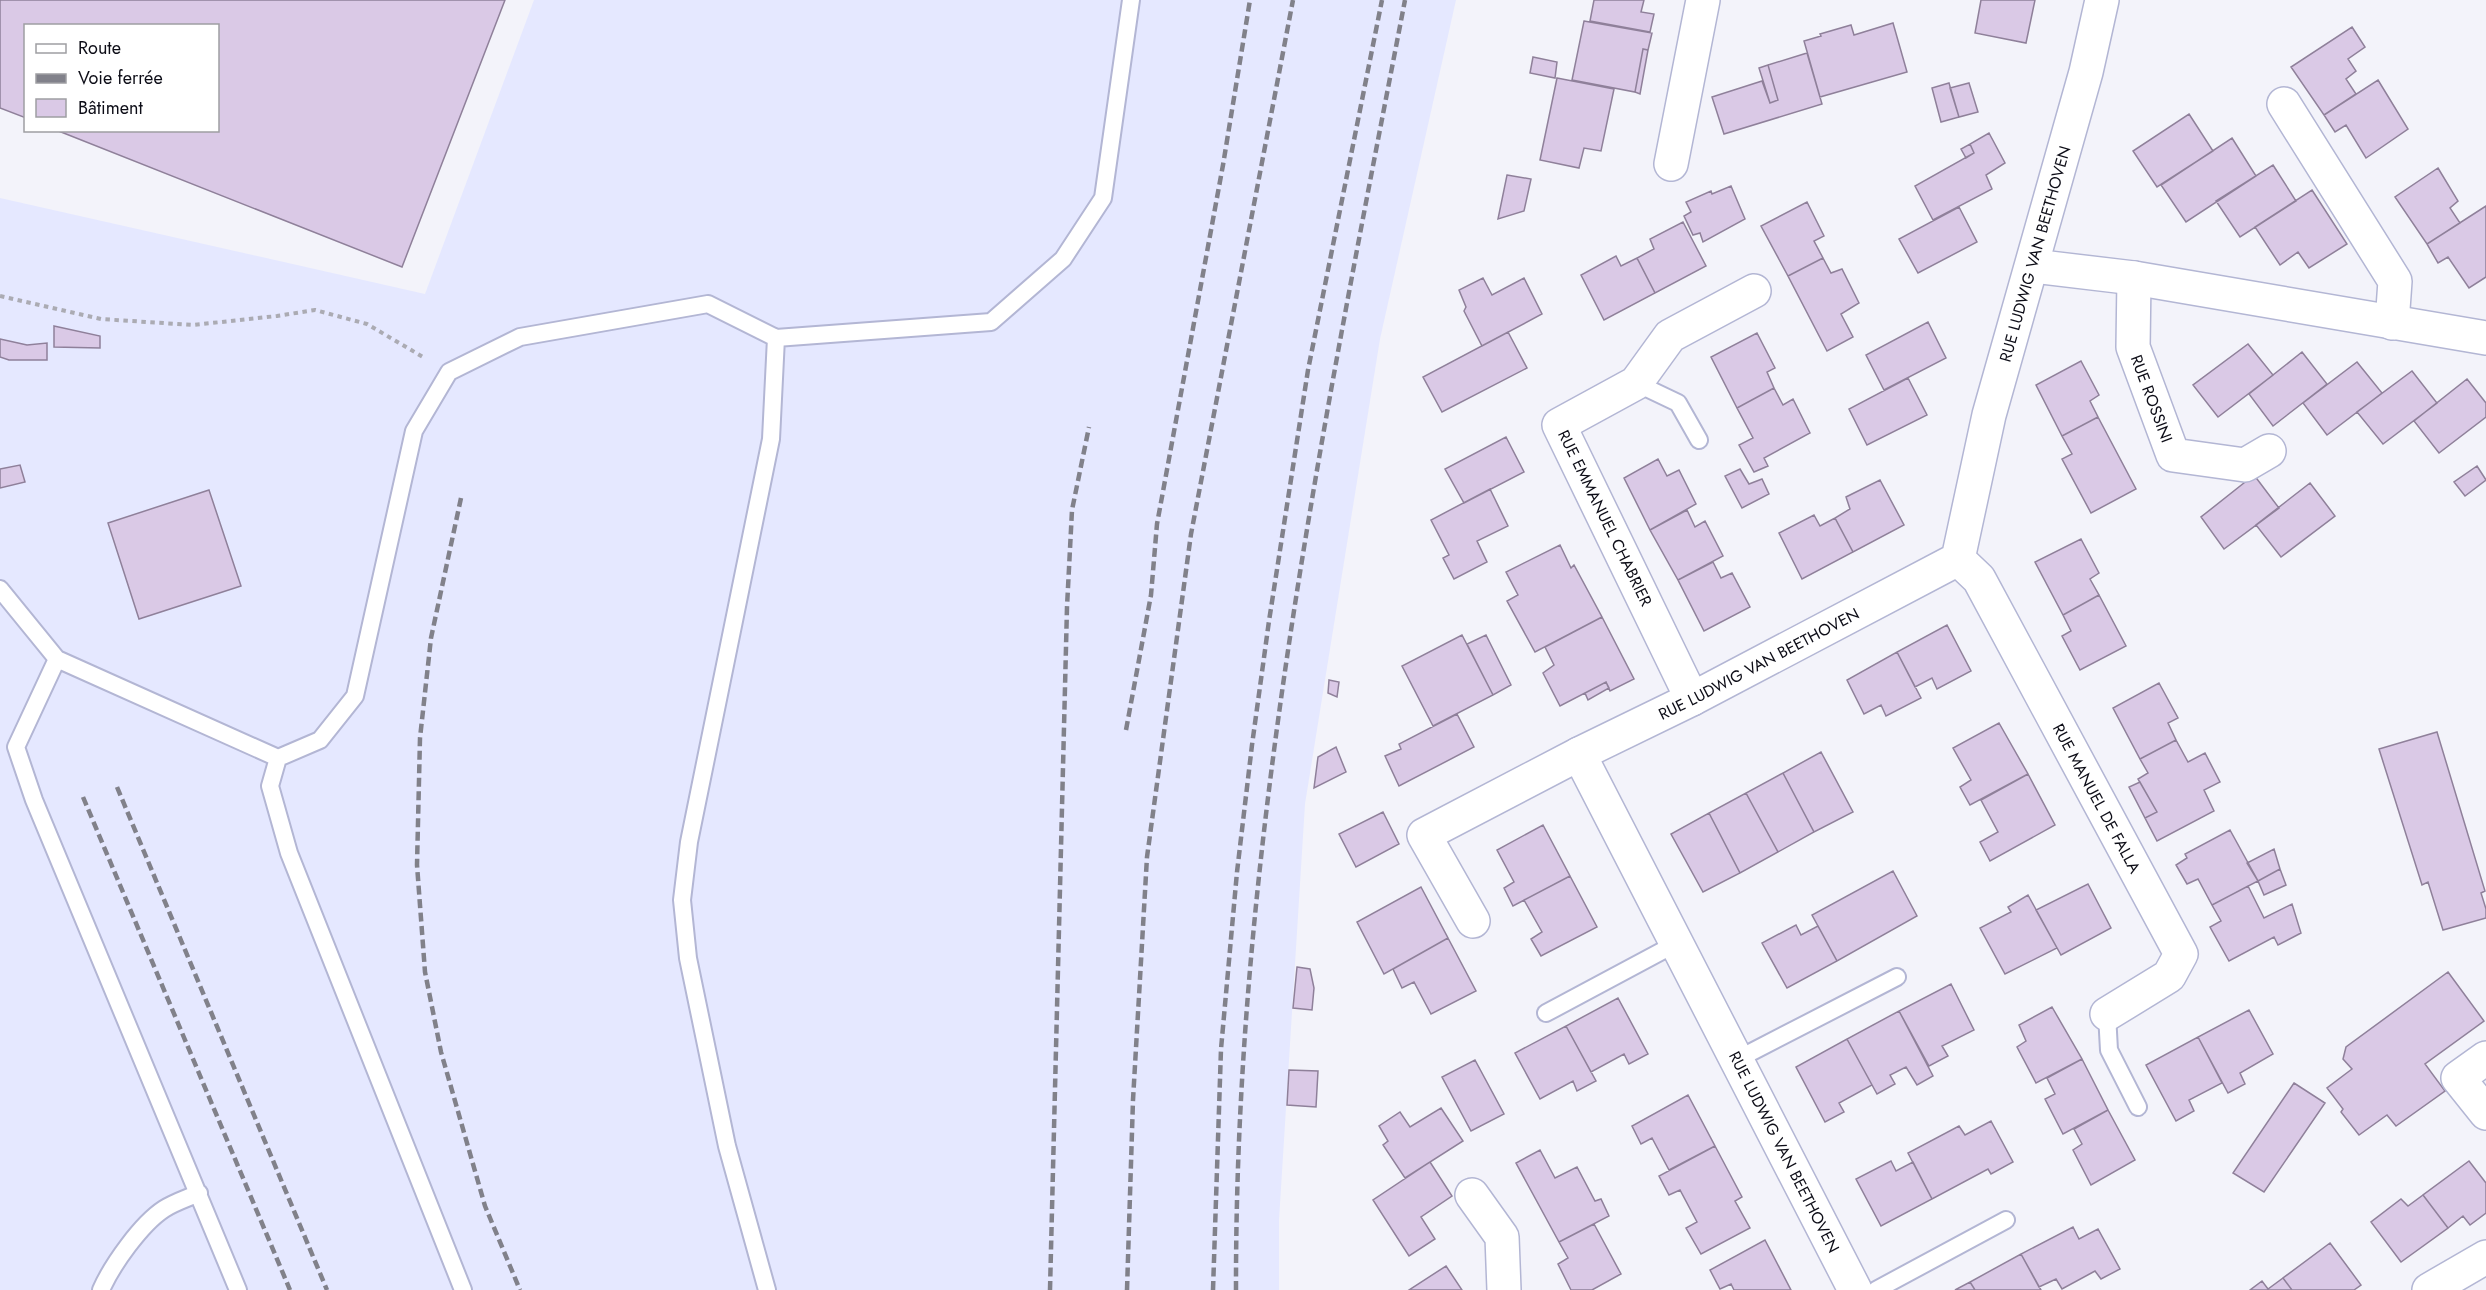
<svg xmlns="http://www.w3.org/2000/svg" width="2486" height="1290" font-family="Jost,sans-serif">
<rect width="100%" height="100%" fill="#f3f3fa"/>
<!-- built -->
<path fill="#e5e8ff" d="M534,0H1456L1380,339L1305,804L1279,1220V1290H0V198L425,294Z"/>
<!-- building -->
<path fill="#dac9e6" stroke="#8f809a" stroke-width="1.5" d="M0,0H505L402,267L56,130H218V26H26V118L0,108Z
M1594,0H1644L1641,12L1654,14L1650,32L1590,21Z
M1981,0H2035L2026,43L1975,33Z
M1584,21L1652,33L1648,50L1643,49L1635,92L1572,80Z
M1893,23L1907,72L1820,97L1804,41L1821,36L1820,34L1851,25L1854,35Z
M2352,27L2365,47L2348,59L2356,71L2346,79L2356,94L2324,115L2291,67Z
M1643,49L1648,50L1640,94L1635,92Z
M1807,53L1822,104L1724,134L1712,97L1762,81L1770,103L1778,100L1768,65Z
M1533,57L1557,62L1555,78L1530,73Z
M1768,65L1778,100L1770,103L1759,68Z
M1557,78L1614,89L1601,151L1584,148L1579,168L1540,160Z
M2378,80L2408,129L2366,158L2346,125L2335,132L2324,115Z
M1949,83L1959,117L1941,122L1932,88Z
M1969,83L1978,112L1959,117L1950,88Z
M2189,114L2213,151L2157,187L2133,151Z
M1989,133L2005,163L1986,175L1992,189L1933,220L1915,186L1974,153L1970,144Z
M2232,138L2256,176L2186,222L2161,185Z
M1970,144L1974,153L1966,158L1961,149Z
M2273,165L2296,201L2240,237L2216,201Z
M2438,168L2458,201L2450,208L2460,223L2427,244L2395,197Z
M1507,175L1531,179L1524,211L1498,219Z
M1731,186L1745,219L1703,242L1700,233L1693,235L1684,216L1691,212L1686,202L1711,191L1712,194Z
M2312,190L2347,244L2309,268L2298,252L2280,265L2255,227Z
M1807,202L1824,236L1814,241L1823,258L1788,276L1761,226Z
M2486,206V277L2469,288L2448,257L2438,263L2427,244Z
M1959,207L1977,242L1918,273L1899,239Z
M1683,222L1706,266L1655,293L1637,258L1654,249L1650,239Z
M1616,256L1621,266L1637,258L1655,293L1604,320L1581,275Z
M1823,258L1831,273L1842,269L1859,303L1841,314L1853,337L1827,351L1788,276Z
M1483,278L1492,295L1524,278L1542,314L1482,346L1464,311L1466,307L1459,290Z
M1928,322L1946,358L1884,390L1866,355Z
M54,326L100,336V348L54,347Z
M1508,332L1527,368L1442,412L1423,377Z
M1757,333L1775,368L1767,372L1774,388L1737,408L1711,357Z
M0,339L27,345L47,343V360H9L0,357Z
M2248,344L2273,375L2218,417L2193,385Z
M2302,352L2327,384L2273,426L2249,394Z
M2081,361L2099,395L2090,401L2098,417L2062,436L2036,385Z
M2357,362L2382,393L2327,435L2303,403Z
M2412,371L2437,403L2383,444L2357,412Z
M1908,378L1927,415L1867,445L1849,409Z
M2467,379L2486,403V417L2439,453L2414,421Z
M1774,388L1783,405L1793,399L1810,433L1764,458L1768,466L1754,472L1739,445L1753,438L1737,408Z
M2098,417L2136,489L2091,513L2062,459L2072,454L2062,436Z
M1506,437L1524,472L1464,503L1445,469Z
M1658,459L1667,476L1679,470L1696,504L1650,530L1624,478Z
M20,465L25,482L0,488V469Z
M2477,466L2486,480L2465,496L2454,482Z
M1740,469L1749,484L1762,479L1769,494L1742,508L1725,476Z
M2254,475L2279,508L2224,549L2201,517Z
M1880,480L1904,525L1853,552L1835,518L1850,509L1846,497Z
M2310,483L2335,516L2281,557L2256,525Z
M1490,489L1508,526L1477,541L1487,562L1454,579L1443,558L1449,555L1431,520Z
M209,490L241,586L139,619L108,523Z
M1687,510L1695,527L1705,521L1723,556L1678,580L1650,530Z
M1814,515L1820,526L1835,518L1853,552L1802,579L1779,533Z
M2081,539L2099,573L2090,579L2099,595L2063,615L2035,562Z
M1560,545L1571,568L1574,565L1602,617L1535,652L1507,601L1518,595L1506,572Z
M1713,562L1721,578L1732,573L1750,607L1704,631L1678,580Z
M2099,595L2126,646L2080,670L2062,636L2071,631L2063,615Z
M1602,617L1634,679L1610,691L1606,682L1560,706L1543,673L1554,665L1545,647Z
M1947,625L1971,671L1937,689L1932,678L1915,687L1897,652Z
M1462,635L1493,695L1433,726L1402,666Z
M1486,635L1511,685L1493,695L1467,644Z
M1897,652L1921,698L1886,716L1881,705L1864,714L1847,680Z
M1329,680L1339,682L1337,697L1328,693Z
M1606,682L1609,688L1588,700L1585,693Z
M2159,683L2178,718L2168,723L2176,740L2140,759L2113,708Z
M1457,714L1474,747L1399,786L1385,756L1401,749L1399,744Z
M1999,723L2028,774L1970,805L1960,787L1971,780L1953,748Z
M2437,732L2485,891L2481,893L2486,909V918L2443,930L2428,882L2422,885L2379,749Z
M2176,740L2188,762L2205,753L2220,782L2204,790L2214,811L2157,841L2145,818L2157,812L2138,779L2148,773L2140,759Z
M1336,747L1346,772L1314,788L1318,757Z
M1821,752L1853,812L1814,832L1783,773Z
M1783,773L1814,832L1778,852L1746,793Z
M2028,774L2055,825L1990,861L1980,842L1998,832L1981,800Z
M2140,782L2157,812L2145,818L2129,787Z
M1746,793L1778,852L1740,873L1709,813Z
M1383,812L1399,844L1356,867L1339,834Z
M1709,813L1740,873L1703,892L1671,834Z
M1543,825L1570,876L1513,906L1504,888L1514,882L1497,850Z
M2230,830L2258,881L2212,905L2198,879L2187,884L2176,865L2187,858L2185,854Z
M2274,849L2280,869L2258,881L2247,863Z
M2280,869L2286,885L2264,895L2258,881Z
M1893,871L1917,916L1837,961L1812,915Z
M1570,876L1597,927L1541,956L1531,939L1542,932L1524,900Z
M2088,884L2111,928L2061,955L2036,910Z
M2248,886L2264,918L2292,904L2301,933L2278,945L2274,937L2229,961L2210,927L2221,921L2212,905Z
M1421,887L1448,938L1384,974L1357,922Z
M2028,895L2057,948L2005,974L1980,928L2011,912L2008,907Z
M1796,925L1801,935L1818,926L1837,961L1787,988L1762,943Z
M1448,938L1476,991L1431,1014L1414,982L1402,988L1393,969Z
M1297,967L1310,969L1314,988L1312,1010L1293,1008Z
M2448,972L2484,1021L2425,1064L2445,1091L2396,1126L2387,1115L2359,1135L2341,1112L2343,1109L2327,1088L2352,1069L2343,1059L2346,1047Z
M1951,984L1974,1030L1942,1046L1948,1056L1929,1066L1899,1011Z
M1618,998L1648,1054L1629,1064L1624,1054L1591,1072L1566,1026Z
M2052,1007L2082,1059L2036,1083L2017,1047L2026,1041L2019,1025Z
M2249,1010L2273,1054L2240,1073L2245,1084L2228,1093L2198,1037Z
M1899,1011L1933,1076L1917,1085L1906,1067L1890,1075L1895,1084L1877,1094L1847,1039Z
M1566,1026L1596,1081L1577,1091L1573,1081L1540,1099L1515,1053Z
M2198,1037L2222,1083L2189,1100L2194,1111L2176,1121L2146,1065Z
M1847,1039L1872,1085L1839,1103L1844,1112L1825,1122L1796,1067Z
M2082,1059L2108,1110L2063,1134L2045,1099L2055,1094L2047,1078Z
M1475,1060L1504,1114L1471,1131L1442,1077Z
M1289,1070L1318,1071L1316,1107L1287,1105Z
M2294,1083L2325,1103L2264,1192L2233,1173Z
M1688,1095L1715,1146L1669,1170L1652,1138L1641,1144L1632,1126Z
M1441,1108L1463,1141L1405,1178L1383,1145L1388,1141L1379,1126L1400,1112L1410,1127Z
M2108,1110L2135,1160L2091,1185L2073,1150L2082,1144L2074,1129Z
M1991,1121L2013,1162L1991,1174L1988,1169L1932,1199L1908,1153L1959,1126L1965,1135Z
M1715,1146L1742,1197L1735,1201L1750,1228L1701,1254L1686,1228L1697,1222L1680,1190L1669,1195L1659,1176Z
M1540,1150L1555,1178L1577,1167L1595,1201L1601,1199L1609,1216L1559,1242L1516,1163Z
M1891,1161L1896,1171L1913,1162L1932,1199L1881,1226L1856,1179Z
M2469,1161L2486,1183V1213L2470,1225L2463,1216L2448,1228L2423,1195Z
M1430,1162L1452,1196L1421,1217L1435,1239L1409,1256L1373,1200Z
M2423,1195L2448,1228L2401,1262L2371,1222L2401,1199L2408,1206Z
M1594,1224L1621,1274L1592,1290H1571L1558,1264L1568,1258L1559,1242Z
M2073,1227L2079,1239L2098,1229L2120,1269L2101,1279L2095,1271L2062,1289L2056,1279L2039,1287L2021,1254Z
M1765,1240L1791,1290H1734L1731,1284L1720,1289L1710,1270Z
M2330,1243L2361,1285L2354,1290H2292L2283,1278Z
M2021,1254L2041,1290H1975L1970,1282Z
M1446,1266L1462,1290H1409Z
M2283,1278L2292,1290H2250L2262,1281L2268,1289Z
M1970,1282L1975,1290H1955Z"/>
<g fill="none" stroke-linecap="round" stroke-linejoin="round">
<defs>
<path id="service" d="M1636,383L1678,403L1699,440
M0,589L57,659L278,758L320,740L355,696L414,431L449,372L520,337L708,304L776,338L991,322L1063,259L1103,198L1131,0
M57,659L16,747L34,800L238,1290
M278,758L270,786L289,853L463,1290
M1546,1013L1677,943
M2107,1014L2109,1050L2138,1107
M1736,1060L1897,977
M101,1290C112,1265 141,1224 164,1209C175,1202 188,1198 199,1193
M767,1290L727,1146L688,958L682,900L689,842L771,439L776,338
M1876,1290L2006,1220"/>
<g id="minor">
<path d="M2284,104L2395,281L2392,323"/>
<path d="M1671,164L1703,0"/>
<path d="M2033,266L2134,278L2486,338"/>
<path id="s1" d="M2134,278L2133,347L2173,455L2245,465L2269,451"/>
<path id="s2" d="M1958,559L1979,579L2181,954L2169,976L2107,1014"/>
<path d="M1692,699L1559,425L1636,383L1670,336L1754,291"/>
<path d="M1473,921L1424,835L1579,754"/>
<path d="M2486,1058L2458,1078L2486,1113"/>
<path d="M1472,1195L1502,1237L1504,1290"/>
<path id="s3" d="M1855,1290L1579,754L1692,699L1958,559L1989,415L2086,72L2102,0"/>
<path d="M2429,1290L2486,1257"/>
</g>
</defs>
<!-- service casing -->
<use href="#service" stroke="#b3b6d4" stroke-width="20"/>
<!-- minor casing -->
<use href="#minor" stroke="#b3b6d4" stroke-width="36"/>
<!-- path -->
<path stroke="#ababb3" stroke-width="4" stroke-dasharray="4.5 4.5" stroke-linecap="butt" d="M0,296L101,319L193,325L277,316L315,310L367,324L423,357"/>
<!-- service -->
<use href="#service" stroke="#fff" stroke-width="16"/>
<!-- minor -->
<use href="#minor" stroke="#fff" stroke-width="33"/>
<!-- rail -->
<path stroke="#81818a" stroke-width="4.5" stroke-dasharray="9 4.5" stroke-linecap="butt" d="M461,498L431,638L420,738L417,865L425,972L441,1052L485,1206L520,1290
M1126,730L1151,595L1157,524L1223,165L1250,0
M117,787L327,1290
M83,797L290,1290
M1050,1290L1067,607L1072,510L1089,427
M1127,1290L1133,1100L1147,857L1191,534L1293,0
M1213,1290L1221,1049L1237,872L1252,745L1269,621L1308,370L1382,0
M1236,1290C1235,854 1323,426 1405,0"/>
</g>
<g text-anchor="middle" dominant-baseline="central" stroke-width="6" stroke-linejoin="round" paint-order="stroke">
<!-- street labels -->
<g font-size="16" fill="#0d0d17" stroke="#fff">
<text stroke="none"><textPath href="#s3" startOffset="1344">RUE LUDWIG VAN BEETHOVEN</textPath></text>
<text stroke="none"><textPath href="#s1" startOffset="124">RUE ROSSINI</textPath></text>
<text transform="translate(1605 518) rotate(64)">RUE EMMANUEL CHABRIER</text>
<text stroke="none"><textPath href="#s3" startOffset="804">RUE LUDWIG VAN BEETHOVEN</textPath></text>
<text stroke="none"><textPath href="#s2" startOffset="278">RUE MANUEL DE FALLA</textPath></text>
<text transform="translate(1784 1152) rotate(63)">RUE LUDWIG VAN BEETHOVEN</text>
</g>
</g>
<!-- legend -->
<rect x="24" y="24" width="195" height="108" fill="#ffffff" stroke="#9e9ea2" stroke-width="1.5"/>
<rect x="36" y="44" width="30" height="9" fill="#ffffff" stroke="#9e9ea2" stroke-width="1.5"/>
<text x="78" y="54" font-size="18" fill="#0d0d17">Route</text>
<rect x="36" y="74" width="30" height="9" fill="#81818a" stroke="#9e9ea2" stroke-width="1.5"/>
<text x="78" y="84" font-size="18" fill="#0d0d17">Voie ferrée</text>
<rect x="36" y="99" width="30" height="18" fill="#dac9e6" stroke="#9e9ea2" stroke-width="1.5"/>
<text x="78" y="114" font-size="18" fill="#0d0d17">Bâtiment</text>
</svg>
